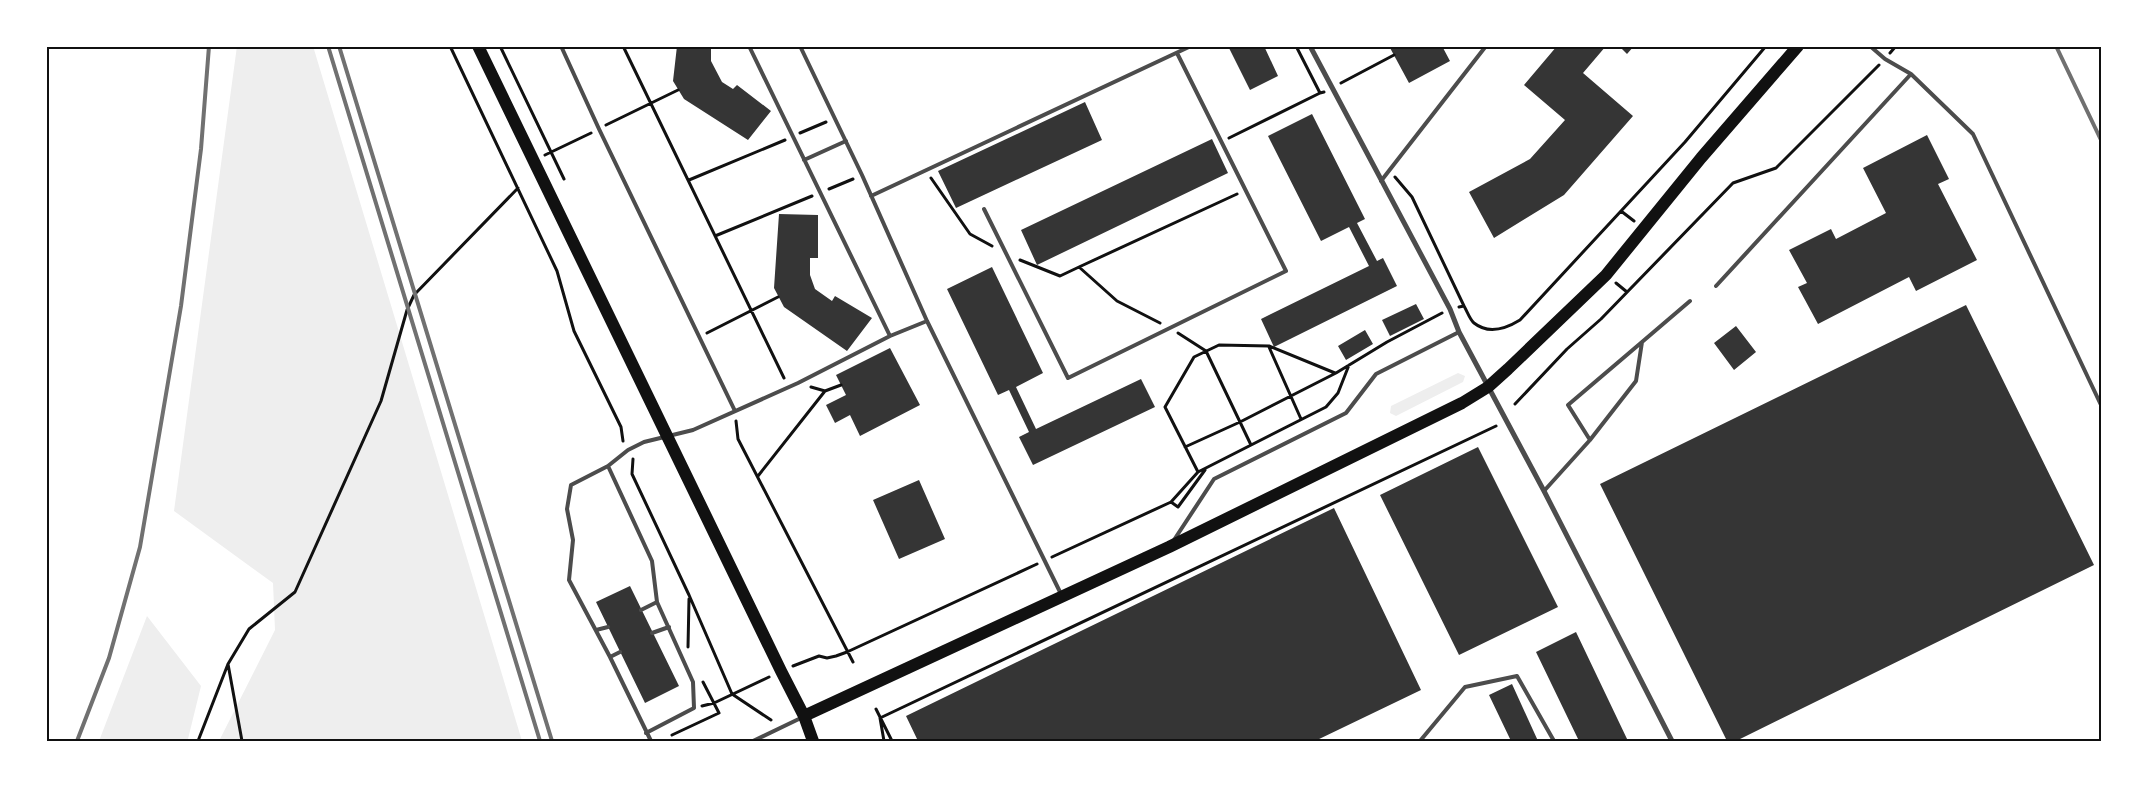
<svg xmlns="http://www.w3.org/2000/svg" width="2147" height="787" font-family="Georgia,serif">
<rect width="100%" height="100%" fill="#fff"/>
<!-- green -->
<path fill="#eee" d="M237,46H313L522,741H219L275,630L273,583L174,511Z
M1458,373L1465,376L1463,382L1396,416L1390,413L1391,406Z
M147,616L201,686L188,739L187,741H99Z"/>
<!-- building -->
<path fill="#353535" d="M677,46H711V61L722,82L733,89L737,85L771,111L748,140L684,99L673,81Z
M1228,46H1264L1278,76L1250,90Z
M1389,46H1442L1450,61L1409,83Z
M1557,46H1606L1583,73L1633,116L1564,195L1494,238L1469,192L1530,159L1565,120L1524,85Z
M1619,46H1634L1627,54Z
M1085,102L1102,140L956,208L938,171Z
M1312,114L1365,219L1357,223L1377,261L1383,258L1397,286L1274,347L1261,319L1369,266L1349,227L1321,241L1268,136Z
M1927,135L1949,179L1938,184L1977,260L1916,291L1909,277L1818,324L1798,287L1807,283L1789,250L1831,229L1836,239L1886,213L1863,168Z
M1212,139L1228,173L1037,265L1021,230Z
M779,214L818,215V258H810V275L815,289L832,301L835,296L872,318L847,351L784,307L774,288Z
M992,267L1043,373L1016,387L1036,429L1141,379L1155,407L1033,465L1019,437L1029,432L1009,390L998,395L947,289Z
M1416,304L1424,319L1390,336L1382,320Z
M1966,305L2094,565L1736,741H1727L1600,484Z
M1736,326L1756,352L1734,370L1714,343Z
M1365,330L1373,344L1346,360L1338,346Z
M890,348L920,405L860,436L850,415L835,423L826,405L846,395L836,375Z
M1478,447L1558,607L1459,655L1380,495Z
M919,480L945,539L899,559L873,500Z
M1334,508L1421,690L1315,741H918L906,716Z
M630,586L679,686L645,703L596,602Z
M1576,632L1628,741H1579L1536,652Z
M1512,684L1538,741H1511L1489,695Z"/>
<g fill="none" stroke-linecap="round" stroke-linejoin="round">
<!-- path -->
<path stroke="#111" stroke-width="3" d="M450,46L557,271L574,331L621,427L623,441
M500,46L564,179
M623,46L784,378
M1296,46L1320,93L1324,92
M1890,53L1896,46
M1341,83L1394,55
M606,125L678,90
M800,133L826,122
M1229,138L1320,93
M545,155L591,133
M1395,177L1412,197L1464,306
M931,178L970,234L992,246
M689,180L785,140
M829,189L853,179
M1621,211L1634,221
M715,236L812,196
M1020,260L1060,276L1079,267L1117,301L1160,323
M1079,267L1237,194
M1616,283L1627,292
M1459,307L1464,306C1467,311 1470,320 1474,323C1489,335 1507,328 1520,320L1685,142L1766,46
M707,333L778,297
M1178,333L1206,351L1251,445
M1269,347L1301,419
M811,387L825,391
M1515,404L1567,349L1601,319L1733,183L1776,168L1879,65
M736,421L738,439L853,662
M1185,447L1240,422L1336,373L1387,342L1442,313
M633,459L632,474L689,595L732,694L771,720
M1198,472L1165,407L1194,357L1219,345L1269,346L1335,373
M758,476L825,391L841,385
M1171,502L1178,507L1205,470
M1052,557L1171,502L1198,472L1326,407L1338,393L1349,365
M688,647L689,599
M228,664L242,741
M793,666L819,656L827,658L836,656L847,652L1037,564
M702,706L714,703L769,677
M876,709L892,741
M672,735L719,713L703,682
M198,741L228,664L249,629L295,592L381,401L407,310L414,295L518,188
M884,741L880,718L1496,426"/>
<!-- service -->
<path stroke="#4c4c4c" stroke-width="4" d="M561,46L599,129L735,411
M749,46L890,336
M800,46L862,175L927,321L1061,594
M1911,74L1973,134L2101,405
M804,160L846,141
M1381,181L1486,46
M871,196L1191,46
M984,209L1068,378L1286,271L1177,53
M1716,286L1911,74L1885,59L1870,46
M1590,440L1568,405L1642,342
M608,466L652,561L657,602L693,682L694,708L646,733
M1544,491L1590,440L1636,381L1642,342L1690,301
M1174,540L1214,479L1346,413L1376,374L1459,332
M641,610L657,602
M596,630L608,627
M652,633L669,627
M610,657L620,652
M651,741L610,657L569,580L573,540L567,509L571,485L608,466L628,450L644,442L693,430L798,383L890,336L927,321
M753,741L803,717
M1420,741L1465,687L1517,676L1554,741"/>
<!-- minor -->
<path stroke="#4c4c4c" stroke-width="5" d="M1310,46L1450,309L1459,332L1544,491L1672,741"/>
<!-- primary -->
<path stroke="#111" stroke-width="12" d="M478,46L781,671L804,716L813,741
M804,716L1169,547L1462,403L1488,387L1508,369L1606,275L1701,158L1798,46"/>
<!-- rail -->
<path stroke="#707070" stroke-width="4" d="M328,46L540,741
M339,46L552,741
M2056,46L2101,140
M77,741L109,658L140,547L181,306L201,149L209,46"/>
</g>
<!-- border -->
<rect width="2147" height="787" fill="none" stroke="#ffffff" stroke-width="95"/>
<rect x="48" y="48" width="2052" height="692" fill="none" stroke="#111" stroke-width="2"/>
</svg>
